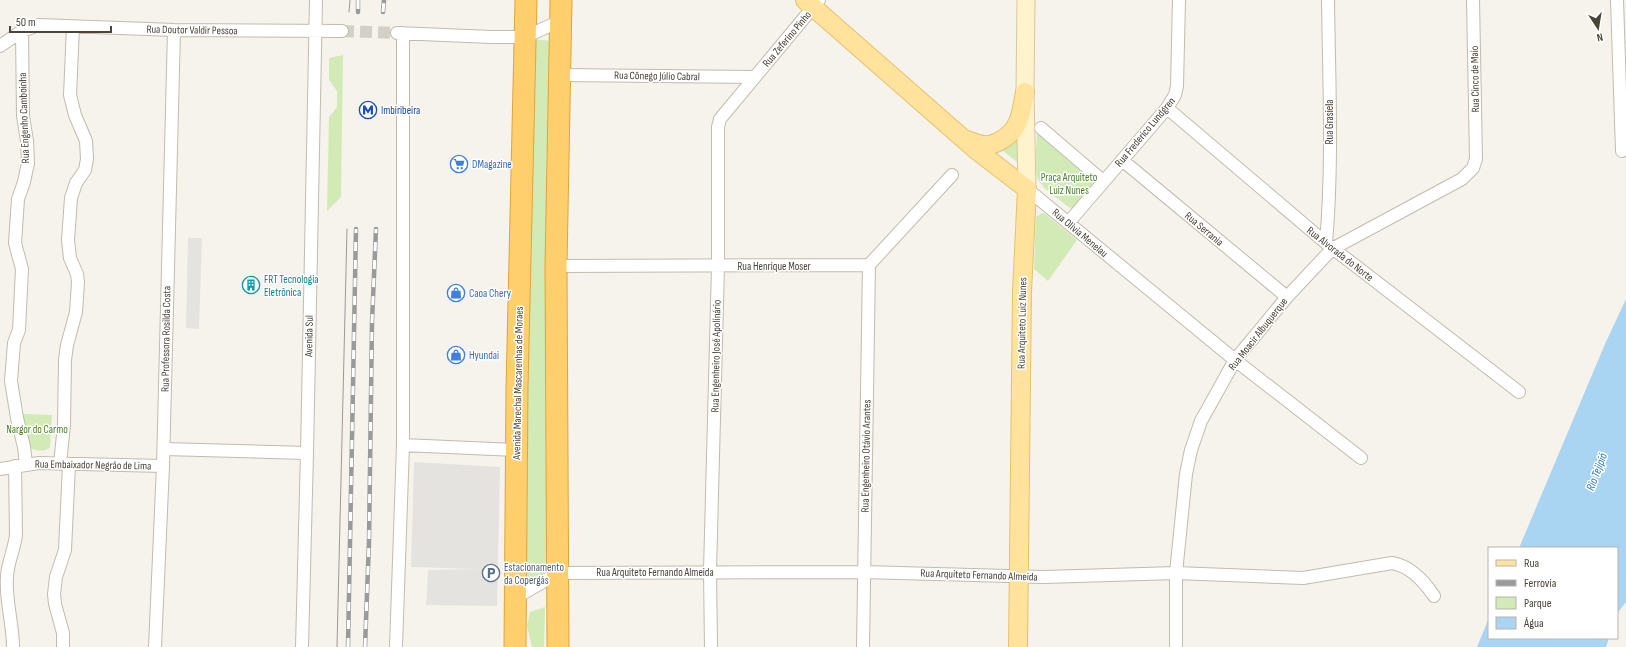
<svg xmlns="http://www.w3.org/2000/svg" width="1626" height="647" font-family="'Sofia Sans Condensed',sans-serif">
<rect width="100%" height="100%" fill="#f6f3ec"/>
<!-- green -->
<path fill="#d2eab5" d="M530,39L552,41L551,573L525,586Z
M343,55L341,197L327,211L329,117L337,107V91L329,80V58Z
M1037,133L1093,181V185L1076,206L1070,208L1067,206C1058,198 1045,191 1039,181C1033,171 1037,145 1037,133Z
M1018,138L1022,166L1002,150L1012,144Z
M1042,213L1045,214L1077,240L1048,281L1034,269L1036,217Z
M23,414L52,415L50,448C42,452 35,451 28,447L23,439Z
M545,607L544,647H532L527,626L530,612Z"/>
<!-- parking -->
<path fill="#e5e3e0" d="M188,238H202L199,329L186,328Z
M414,462L500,467L497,606L426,605L428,570L479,569L411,567Z"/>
<!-- water -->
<path fill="#a9d4f2" d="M1626,299V602L1619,611L1617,616V548H1519L1605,344Z
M1489,618V638H1609L1606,647H1477Z"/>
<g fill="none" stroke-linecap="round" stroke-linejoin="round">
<!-- street-tunnel -->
<path stroke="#d4d0c8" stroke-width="12" stroke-dasharray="12 6" stroke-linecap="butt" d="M342,31L397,33"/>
<defs>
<path id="street" d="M1617,0L1622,151
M22,31L23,116L27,141L28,163L24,182L18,199L15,243L22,269L19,330L14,343L11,381L17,418L24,447L26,464
M397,33L491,37H525L560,21
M0,46L22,31L39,25L174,30L342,31
M560,75L754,77
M1167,108L1326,243L1519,392
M1041,128L1103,181
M1122,160L1287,297
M1027,189L1235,360L1361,458
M1068,223L1167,108L1175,95L1177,86L1179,0
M1326,243C1333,164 1329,80 1328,0
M556,266L869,265L952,175
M403,445L517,450
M164,449L307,453
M60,464L64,425L65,360L67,345L76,312L78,282L77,274L70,258L68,240L71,198L76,183L85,170L87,159L86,141L75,115L70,95L73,27
M0,469L39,463L163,466
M517,597L558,573L863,572L1044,577L1176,573L1303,578L1392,563C1410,566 1424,581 1434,596
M13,647C13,623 5,600 7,576C8,561 15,548 16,534L15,466
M63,647V633L55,604L54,594L56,577L65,550L69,465
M155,647L163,466L174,30
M302,647L307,453L316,0
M396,647L403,445V33
M711,647L710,571L718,266V127L720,119L725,113L819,0
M863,647L869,265
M1176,647V573L1186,474L1191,450L1201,421L1235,360L1287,297L1332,249L1462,179L1473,168L1476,159L1473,0"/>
<path id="secondary" d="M1026,0L1025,92L1027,189"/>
<path id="primary" d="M805,0L975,149L1027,189L1022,292L1018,647
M967,140C973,142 979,145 985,145C990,146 996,143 1000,141C1021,129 1021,113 1025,92"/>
<path id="highway" d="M515,647L517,388L526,0
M558,647L556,266L561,0"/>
</defs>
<!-- street casing -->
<use href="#street" stroke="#c2bbae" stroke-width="14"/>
<!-- secondary casing -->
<use href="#secondary" stroke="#d6c79b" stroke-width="19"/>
<!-- primary casing -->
<use href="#primary" stroke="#e6c16a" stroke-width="20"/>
<!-- highway casing -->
<use href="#highway" stroke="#e0a43c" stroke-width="23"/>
<!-- street -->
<use href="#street" stroke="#fff" stroke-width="12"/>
<!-- secondary -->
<use href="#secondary" stroke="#fff3cd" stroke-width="17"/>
<!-- primary -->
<use href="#primary" stroke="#ffe39c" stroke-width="18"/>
<!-- highway -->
<use href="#highway" stroke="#ffcf6e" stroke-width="21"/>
<!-- tram -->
<path stroke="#9a9a9a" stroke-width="1" d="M349,12L350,0
M337,647L347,229"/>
<defs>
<path id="rail" d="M358,0V12
M383,12L384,0
M348,647L356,229
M365,647L369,542L372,322L376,229"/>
</defs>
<!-- rail casing -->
<use href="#rail" stroke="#9a9a9a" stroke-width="4.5"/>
<!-- rail -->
<use href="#rail" stroke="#fff" stroke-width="3" stroke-dasharray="9" stroke-linecap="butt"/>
</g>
<!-- icons -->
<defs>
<symbol id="metro-ring" viewBox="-11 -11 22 22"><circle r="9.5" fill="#fff" stroke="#1a4fb4" stroke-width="1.5"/><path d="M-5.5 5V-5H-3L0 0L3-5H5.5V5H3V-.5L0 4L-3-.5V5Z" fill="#1a4fb4"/></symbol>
<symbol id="supermarket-ring" viewBox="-11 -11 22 22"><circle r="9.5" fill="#fff" stroke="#3f7fe0" stroke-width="1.5"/><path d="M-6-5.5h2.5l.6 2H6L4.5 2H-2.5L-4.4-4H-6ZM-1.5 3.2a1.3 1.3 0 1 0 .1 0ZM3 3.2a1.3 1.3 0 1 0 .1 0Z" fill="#3f7fe0"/></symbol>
<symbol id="building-ring" viewBox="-11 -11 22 22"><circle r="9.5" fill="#fff" stroke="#0f9aa8" stroke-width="1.5"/><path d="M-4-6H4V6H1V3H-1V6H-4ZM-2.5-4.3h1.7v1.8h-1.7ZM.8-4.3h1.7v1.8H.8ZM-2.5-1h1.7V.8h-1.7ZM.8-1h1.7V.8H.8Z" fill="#0f9aa8"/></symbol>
<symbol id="shop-ring" viewBox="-11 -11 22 22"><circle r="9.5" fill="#fff" stroke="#3f7fe0" stroke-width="1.5"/><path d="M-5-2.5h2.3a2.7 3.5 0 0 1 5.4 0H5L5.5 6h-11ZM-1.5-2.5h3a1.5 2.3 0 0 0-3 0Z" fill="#3f7fe0"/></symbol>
<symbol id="parking-ring" viewBox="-11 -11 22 22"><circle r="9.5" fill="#fff" stroke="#5c6f8a" stroke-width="1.5"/><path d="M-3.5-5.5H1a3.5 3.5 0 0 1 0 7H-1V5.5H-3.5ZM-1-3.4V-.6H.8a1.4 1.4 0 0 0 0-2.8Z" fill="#5c6f8a"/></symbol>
</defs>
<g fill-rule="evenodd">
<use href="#metro-ring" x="358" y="100" width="20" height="20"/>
<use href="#supermarket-ring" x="449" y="154" width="20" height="20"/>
<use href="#building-ring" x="241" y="275" width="20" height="20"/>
<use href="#shop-ring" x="446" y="283" width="20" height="20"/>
<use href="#shop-ring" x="446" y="345" width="20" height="20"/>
<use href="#parking-ring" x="481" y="563" width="20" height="20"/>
</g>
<g text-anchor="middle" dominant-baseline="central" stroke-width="3" stroke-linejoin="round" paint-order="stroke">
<!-- street labels -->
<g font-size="11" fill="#4b4439" stroke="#fff">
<text transform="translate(192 30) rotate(1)">Rua Doutor Valdir Pessoa</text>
<text transform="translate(787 39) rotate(-50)">Rua Zeferino Pinho</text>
<text transform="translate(657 76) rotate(1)">Rua Cônego Júlio Cabral</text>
<text transform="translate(1475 79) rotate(-91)">Rua Cinco de Maio</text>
<text transform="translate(24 118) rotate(-92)">Rua Engenho Camboinha</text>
<text transform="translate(1329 122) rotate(-90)">Rua Grasiela</text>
<text transform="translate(1145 132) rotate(-50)">Rua Frederico Lundgren</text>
<text transform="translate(1204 229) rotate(40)">Rua Serrania</text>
<text transform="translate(1080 233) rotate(40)">Rua Olivia Menelau</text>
<text transform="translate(1340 254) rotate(38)">Rua Alvorada do Norte</text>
<text x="774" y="266">Rua Henrique Moser</text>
<text transform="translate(1022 323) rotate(-89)">Rua Arquiteto Luiz Nunes</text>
<text transform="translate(1258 334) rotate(-52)">Rua Moacir Albuquerque</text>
<text transform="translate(309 336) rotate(-89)">Avenida Sul</text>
<text transform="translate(166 339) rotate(-89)">Rua Professora Rosilda Costa</text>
<text transform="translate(716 356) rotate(-89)">Rua Engenheiro José Apolinário</text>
<text transform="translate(518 383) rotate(-89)">Avenida Marechal Mascarenhas de Moraes</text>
<text transform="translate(866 456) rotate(-89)">Rua Engenheiro Otávio Arantes</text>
<text transform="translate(93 465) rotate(1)">Rua Embaixador Negrão de Lima</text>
<text x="655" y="572">Rua Arquiteto Fernando Almeida</text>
<text transform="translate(979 575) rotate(2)">Rua Arquiteto Fernando Almeida</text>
</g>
<!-- transit labels -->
<g font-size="11" fill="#164399" stroke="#fff" text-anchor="start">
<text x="381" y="110">Imbiribeira</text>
</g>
<!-- shop labels -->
<g font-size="11" fill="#366cbe" stroke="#fff" text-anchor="start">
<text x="472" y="164">DMagazine</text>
<text x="469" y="293">Caoa Chery</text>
<text x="469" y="355">Hyundai</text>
</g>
<!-- park labels -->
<g font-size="11" fill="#4a7f2a" stroke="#fff">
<text x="1069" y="177">Praça Arquiteto<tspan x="1069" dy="13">Luiz Nunes</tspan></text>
<text x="37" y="429">Nargor do Carmo</text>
</g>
<!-- culture labels -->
<g font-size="11" fill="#0d838f" stroke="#fff" text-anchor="start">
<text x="264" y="279">FRT Tecnologia<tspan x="264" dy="13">Eletrônica</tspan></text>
</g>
<!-- service labels -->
<g font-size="11" fill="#4e5e75" stroke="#fff" text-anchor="start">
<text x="504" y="567">Estacionamento<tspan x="504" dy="13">da Copergás</tspan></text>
</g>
<!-- water labels -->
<g font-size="12" font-style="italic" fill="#2e7ab2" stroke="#fff">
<text transform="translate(1597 472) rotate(-69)">Rio Tejipió</text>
</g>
</g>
<!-- legend -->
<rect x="1488" y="547" width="130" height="92" fill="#ffffff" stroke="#b7b4b0"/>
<rect x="1496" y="560" width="20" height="6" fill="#ffe39c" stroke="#b7b4b0"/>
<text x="1524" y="567" font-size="12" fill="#4b4439">Rua</text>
<rect x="1496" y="580" width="20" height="6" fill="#9a9a9a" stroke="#b7b4b0"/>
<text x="1524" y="587" font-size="12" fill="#4b4439">Ferrovia</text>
<rect x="1496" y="597" width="20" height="12" fill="#d2eab5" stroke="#b7b4b0"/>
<text x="1524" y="607" font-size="12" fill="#4b4439">Parque</text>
<rect x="1496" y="617" width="20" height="12" fill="#a9d4f2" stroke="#b7b4b0"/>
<text x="1524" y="627" font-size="12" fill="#4b4439">Água</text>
<!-- north arrow -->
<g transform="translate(1598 28) rotate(168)" stroke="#ffffff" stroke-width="3" paint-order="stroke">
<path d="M0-3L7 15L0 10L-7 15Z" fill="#4b4439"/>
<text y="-6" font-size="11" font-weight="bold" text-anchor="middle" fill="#4b4439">N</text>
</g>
<!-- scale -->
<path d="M10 26v6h101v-6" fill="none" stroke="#4b4439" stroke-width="2"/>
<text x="16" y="26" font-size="12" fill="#4b4439" stroke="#ffffff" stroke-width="3" paint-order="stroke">50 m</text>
</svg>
